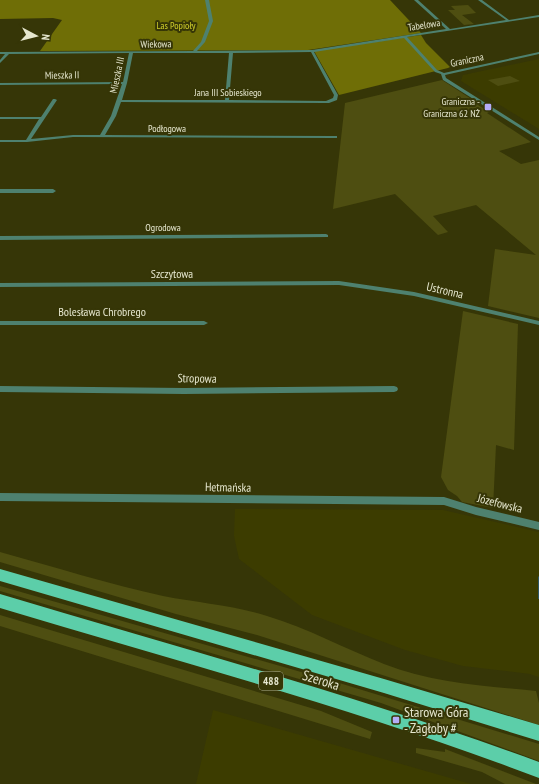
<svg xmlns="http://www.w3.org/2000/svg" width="539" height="784" font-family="'PT Sans Narrow',sans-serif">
<rect width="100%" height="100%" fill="#363607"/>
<!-- built -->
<path fill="#3c3c00" d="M539,59V129L461,81L463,75Z
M235,509L443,510L539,532V677L530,674L463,666L405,650L312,615L239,559L234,536Z
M213,710L471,784H196Z"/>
<!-- green -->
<path fill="#4e4e11" d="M468,5L476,13L462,15L474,24L464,25L448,10H455L451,6Z
M510,76L520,81L498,86L488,80Z
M442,80L479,104L478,105L489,112L487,113L531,142L499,151L521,164L539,160V318L488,306L495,249L536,255L476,205L433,216L448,232L438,235L395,194L333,209L345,103Z
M463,311L518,324L514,450L496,445L493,508L462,502L457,496L448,490L441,477Z
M0,552C54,567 109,584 163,596C198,603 233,605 267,616C308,628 345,649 384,664C433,683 485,686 536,691L539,703V725L257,635L176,614L0,562Z
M0,586L336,682L539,744V761L381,703L0,591Z
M0,615L321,711L372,732L370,739L0,626Z
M416,748L445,752V749L536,784H505L482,772L416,753Z"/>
<!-- forest -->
<path fill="#6f6e06" d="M0,0H390L421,33L308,50L40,51L62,20L53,18L0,19Z
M421,35L426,43L450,67L448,68L339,95L314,51Z"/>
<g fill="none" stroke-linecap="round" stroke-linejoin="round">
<!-- street -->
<path fill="#4e816f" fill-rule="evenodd" d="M205,0H209L213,21L205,42L197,51L312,50L446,29L414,0H418L450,29L506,20L478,0H482L509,20L539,15V17L407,37L437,70L444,73L539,52V54L445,75L446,78L539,137V140L443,80L441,74L435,72L404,38L314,52L338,95L337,100L329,103L121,102L116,116L105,135L335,136H337V138L73,137L27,142H0V140H26L39,119H0V117H41L53,99H55L57,100L31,139L73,135H100L111,116L122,84L0,85V83L123,82L129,53L9,54L0,63V60L5,54H0V52L193,51L201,42L209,21ZM311,52L334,95L333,98L326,101L229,100L233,53ZM133,53H229L225,100H122L127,83Z
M0,189H53L56,191L53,193H0Z
M326,234L328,235V237L0,240V236Z
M339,281L414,292L539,321V325L414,296L339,285L0,287V283Z
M0,321H204L208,323L204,325H0Z
M0,386L184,388L394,386L397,387L398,389L397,391L394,392L184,394L0,392Z
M0,493L444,497L476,507L539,522V530L476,515L444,505L0,501Z"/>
<!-- primary -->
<path fill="#5ccea9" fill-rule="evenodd" d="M0,569L384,679L539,725V741L384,693L0,581Z
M0,594C180,648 363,697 539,762V778C363,711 180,662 0,608Z"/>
</g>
<!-- wall -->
<path fill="#2d5463" d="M539,576V599H538V577Z"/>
<!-- markers -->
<g fill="#b5acf8" stroke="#363607" stroke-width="1.5">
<rect x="484" y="103" width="8" height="8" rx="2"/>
<rect x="392" y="716" width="8" height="8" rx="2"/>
</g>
<g text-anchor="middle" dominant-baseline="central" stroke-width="4" stroke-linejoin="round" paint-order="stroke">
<!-- far-park labels -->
<g font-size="10" fill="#d0ce2b" stroke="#363607">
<text x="176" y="25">Las Popioły</text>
</g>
<!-- far-street labels -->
<g font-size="10" fill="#e5e6ce" stroke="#363607">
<text transform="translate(424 25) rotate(-9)">Tabelowa</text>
<text transform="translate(156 44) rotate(-1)">Wiekowa</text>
<text transform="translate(467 60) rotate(-12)">Graniczna</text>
<text transform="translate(62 75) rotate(-1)">Mieszka II</text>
<text transform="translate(117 75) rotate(-78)">Mieszka III</text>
<text x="228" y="92">Jana III Sobieskiego</text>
<text x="167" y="128">Podłogowa</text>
<text x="163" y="227">Ogrodowa</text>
</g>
<!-- far-poi labels -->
<g font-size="10" fill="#e5e6ce" stroke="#363607" text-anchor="end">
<text x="480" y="101">Graniczna -<tspan x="480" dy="12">Graniczna 62 NŻ</tspan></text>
</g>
<!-- shield labels -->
<rect fill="#363607" stroke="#b0b192" stroke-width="1" x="259" y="672" width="24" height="18" rx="3"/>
<g font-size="11" font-weight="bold" fill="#e5e6ce">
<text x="271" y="681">488</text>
</g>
<!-- street labels -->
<g font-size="12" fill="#e5e6ce" stroke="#363607">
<text x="172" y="273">Szczytowa</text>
<text transform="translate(445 290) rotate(13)">Ustronna</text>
<text x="102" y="311">Bolesława Chrobrego</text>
<text transform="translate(197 378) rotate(1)">Stropowa</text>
<text transform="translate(228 487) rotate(1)">Hetmańska</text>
<text transform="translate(500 503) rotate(14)">Józefowska</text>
</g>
<!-- near-street labels -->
<g font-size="14" fill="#e5e6ce" stroke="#363607">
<text transform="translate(321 680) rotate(17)">Szeroka</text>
</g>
<!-- near-poi labels -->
<g font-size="14" fill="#e5e6ce" stroke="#363607" text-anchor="start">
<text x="404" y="712">Starowa Góra<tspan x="404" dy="16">- Zagłoby #</tspan></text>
</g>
</g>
<!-- north arrow -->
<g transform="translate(36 36) rotate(97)" stroke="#363607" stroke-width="3" paint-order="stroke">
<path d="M0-3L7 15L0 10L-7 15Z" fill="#e5e6ce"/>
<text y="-6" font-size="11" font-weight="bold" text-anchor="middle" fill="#e5e6ce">N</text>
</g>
</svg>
